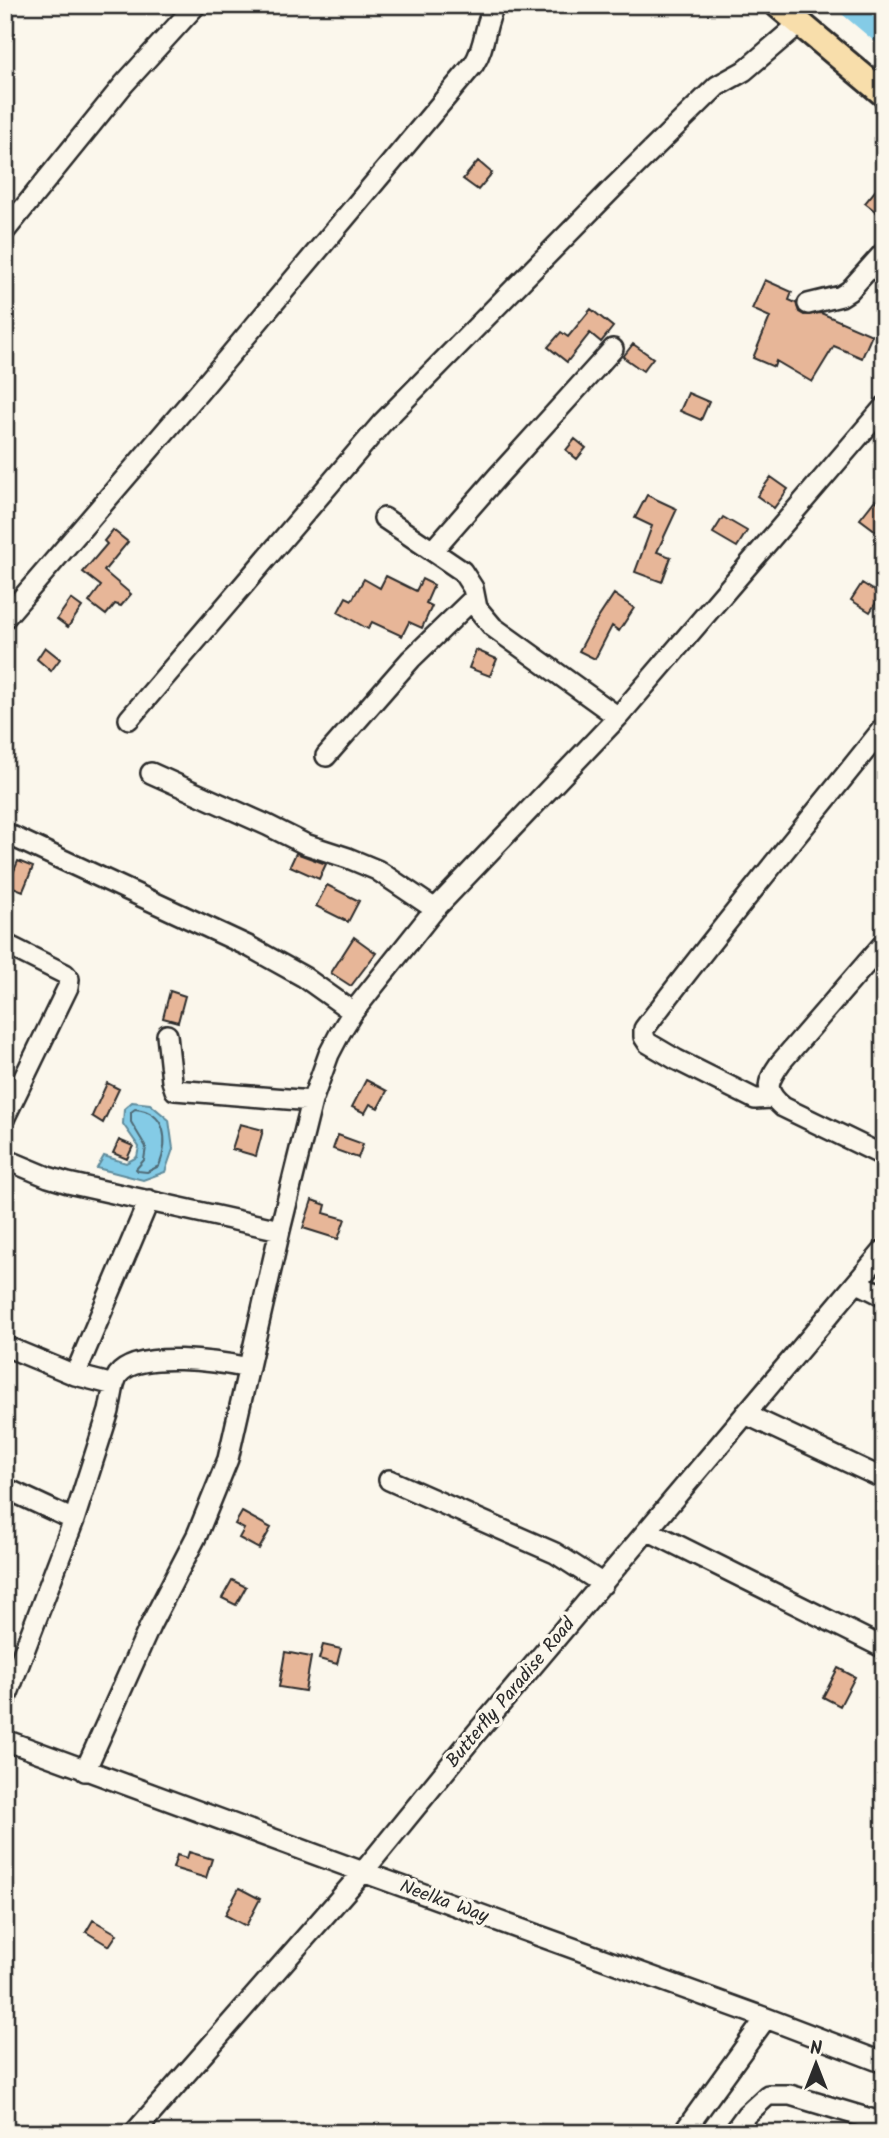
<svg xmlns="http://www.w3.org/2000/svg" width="889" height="2138" font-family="Kalam,sans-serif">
<rect width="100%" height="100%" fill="#fbf7ec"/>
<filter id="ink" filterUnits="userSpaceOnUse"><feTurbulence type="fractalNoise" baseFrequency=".0143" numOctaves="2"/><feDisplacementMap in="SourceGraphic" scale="14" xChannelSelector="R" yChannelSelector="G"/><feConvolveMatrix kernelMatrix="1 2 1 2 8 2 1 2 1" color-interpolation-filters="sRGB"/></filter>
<g filter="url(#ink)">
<!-- water -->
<path fill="#84cbe6" stroke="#608b9b" stroke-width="2" d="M132,1102L150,1104L169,1120L173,1149L165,1172L143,1180L97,1168L104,1156L126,1163L137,1157L139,1147L123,1124L124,1109Z"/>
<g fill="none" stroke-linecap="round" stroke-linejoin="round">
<!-- shore -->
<path stroke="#4f6b76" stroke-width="2" d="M135,1109C167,1112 169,1141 159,1166L147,1172L138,1171L136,1169L144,1160L146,1147L131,1122V1112Z"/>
<!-- canal -->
<path stroke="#84cbe6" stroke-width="19" d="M846,5L884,37"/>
</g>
<!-- building -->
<path fill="#e7b698" stroke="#2b2b2b" stroke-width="2" d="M478,161L492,173L478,190L463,179Z
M884,180V218L865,203Z
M765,280L792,292L789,300L796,303L799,312L804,315L821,313L872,335L862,358L834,346L812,382L776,361L774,367L753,358L770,317L752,309Z
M591,309L613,327L601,342L590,333L567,362L548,347L561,332L568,337Z
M633,344L653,358L643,371L623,357Z
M688,393L709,402L701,420L680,411Z
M575,439L586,448L577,459L566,450Z
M771,477L788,489L774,508L757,496Z
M647,495L677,509L657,552L671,557L662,582L635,572L652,526L635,518Z
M875,500L884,507V537L860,519Z
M723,517L747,531L737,547L713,533Z
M113,530L128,542L104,571L131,594L121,606L115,604L106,615L89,602L101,586L83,572L107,544L104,541Z
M386,576L416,591L422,579L434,585L426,603L432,606L422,628L409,622L402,636L372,622L368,629L338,612L346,597L352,600L364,579L380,588Z
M862,583L881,595L870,612L851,600Z
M614,594L634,608L619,631L612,626L595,659L579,651L591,629Z
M71,599L82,607L68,627L57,619Z
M45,647L60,659L51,671L37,659Z
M476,650L497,659L490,676L469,668Z
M296,853L326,864L319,879L290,866Z
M18,861L33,867L23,891L8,885Z
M327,885L359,901L348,922L316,906Z
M354,937L376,953L351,986L331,973Z
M170,991L185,996L178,1022L163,1018Z
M366,1080L387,1091L378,1108L370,1104L365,1113L352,1107Z
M107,1083L119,1089L103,1123L92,1116Z
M240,1124L263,1130L256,1156L232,1149Z
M338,1135L363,1144L358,1158L333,1149Z
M119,1140L133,1146L127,1159L113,1153Z
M312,1200L326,1205L324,1213L345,1219L338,1239L303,1228Z
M242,1512L271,1528L259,1549L239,1538L244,1529L235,1524Z
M232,1580L246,1587L236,1605L222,1598Z
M323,1645L341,1649L337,1664L319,1659Z
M285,1652L311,1657L305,1691L279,1687Z
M838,1668L855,1677L840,1706L823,1697Z
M189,1852L212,1859L206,1878L173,1868L177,1855L187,1858Z
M239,1888L260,1899L246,1926L225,1915Z
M93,1920L117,1934L109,1946L86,1932Z"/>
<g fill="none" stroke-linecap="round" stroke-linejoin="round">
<defs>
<path id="minor" d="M5,231L124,84L196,5
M808,304L841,296L849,291L884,252
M384,518L462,571L473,588L477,608L493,627L618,717
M433,550L497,477L613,349
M5,618L200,391L474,64C486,46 484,23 495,5
M129,719L382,423L613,188L717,86L744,71L800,23
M326,756L411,659L474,598
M151,773L267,825L305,844L348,858L377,870L435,909
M5,833L250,947L304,977L353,1012
M884,943L781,1062C767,1082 763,1090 783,1107L884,1156
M5,944L65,974L69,979L68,987L5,1117
M167,1035L172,1081L175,1090L312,1101
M772,1098L755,1099L677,1060L648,1043L644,1037V1029C721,926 804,828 884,727
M5,1159L48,1177L68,1183L280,1230
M858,1283L884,1296
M5,1346L75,1375L114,1385L109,1411L74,1520L5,1701
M75,1375L149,1200
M114,1385C115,1382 116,1378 118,1375C138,1349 221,1362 249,1368
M745,1414L884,1479
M389,1480L555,1553L603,1584
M5,1488L74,1520
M649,1531L884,1648
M5,1740L363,1872L766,2018L884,2063
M85,1771L150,1626L197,1535L228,1459L280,1230L312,1101L329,1054L340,1033L353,1012L435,909L618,717L884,407
M134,2133L363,1872L477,1732L884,1250
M683,2133L766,2018
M733,2133L746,2115L768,2095H790L884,2123"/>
<path id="major" d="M778,5L884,94"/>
</defs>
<!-- minor casing -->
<use href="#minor" stroke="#2b2b2b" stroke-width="24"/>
<!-- major casing -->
<use href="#major" stroke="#2b2b2b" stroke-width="30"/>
<!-- minor -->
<use href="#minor" stroke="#fbf7ec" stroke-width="19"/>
<!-- major -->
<use href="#major" stroke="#f8deab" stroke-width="24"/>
</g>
</g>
<g text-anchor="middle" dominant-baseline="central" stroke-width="7" stroke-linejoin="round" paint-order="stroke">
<!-- street labels -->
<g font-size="19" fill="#2b2b2b" stroke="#fbf7ec">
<text transform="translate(511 1693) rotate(-50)">Butterfly Paradise Road</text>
<text transform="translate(444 1902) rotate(20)">Neelka Way</text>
</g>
</g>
<!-- margin -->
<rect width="889" height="2138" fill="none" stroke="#fbf7ec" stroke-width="28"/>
<rect x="14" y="14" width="861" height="2110" fill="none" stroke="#2b2b2b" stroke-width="2.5" filter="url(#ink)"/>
<!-- north arrow -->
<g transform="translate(816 2064)" stroke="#fbf7ec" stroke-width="5" paint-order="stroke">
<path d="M0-5L12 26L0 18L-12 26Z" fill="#2b2b2b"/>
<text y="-10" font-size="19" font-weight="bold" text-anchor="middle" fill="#2b2b2b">N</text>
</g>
</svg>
